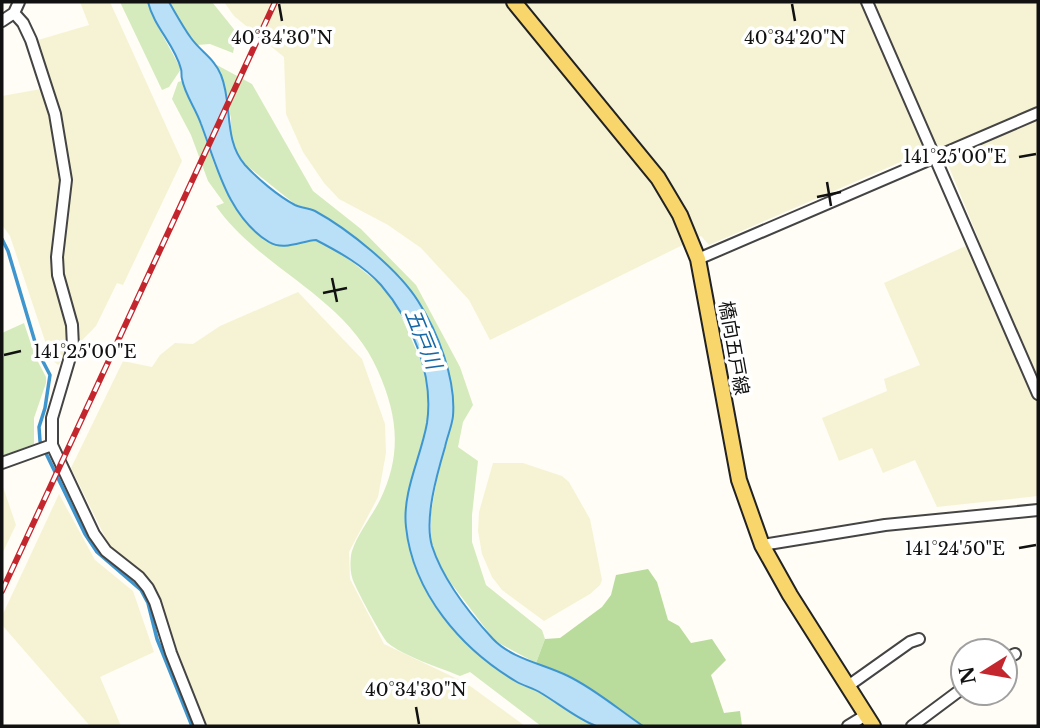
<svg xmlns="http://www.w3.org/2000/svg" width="1040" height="728" font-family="'Libre Baskerville','Noto Sans JP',serif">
<rect width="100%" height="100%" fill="#fffdf5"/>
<!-- farmland -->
<path fill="#f6f3d4" d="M80,2H110L182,161L123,285L117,283L96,326L58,365L51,359L10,236L2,225V96L52,87L38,40L89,25Z
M224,2H1038V496L937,507L915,460L883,473L872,448L839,461L822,418L887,391L884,379L920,365L884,283L979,240L940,145L709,245L701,236L490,340L469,300L421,248L388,225L339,199L324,183L303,152L286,114L284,57L234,16Z
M298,292L362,359L385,424L386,453L378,497L349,552L350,579L384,644L466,683L525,726H206L151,580L109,545L71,468L123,361L152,367L160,355L175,343L193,344L220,326Z
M493,463H523L562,476L569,482L590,519L602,580L600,585L590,594L544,621L502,590L492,577L482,554L478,531L479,512Z
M2,484L16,525L2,554Z
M59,494L95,560L133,591L154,652L100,677L121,726H90L2,625V616Z"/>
<!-- green -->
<path fill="#d5ebbd" d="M120,2H148L157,25L181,69L169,87L162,90Z
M169,2H212L237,33L233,53L210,44L197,45L192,41Z
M215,64L252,84L313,191L361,229L416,285L460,367L473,405L463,422L458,447L478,461L472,515V542L486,585L542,630L545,639L536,663L495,641L444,574L431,544V513L438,473L453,418L448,368L435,338L401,277L342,230L314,210L296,205L246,165L235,150L231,136V118L221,75Z
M182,81L200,122L214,164L232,203L290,245L316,240L341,253L381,285L399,311L425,370L428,399L427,423L415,467L427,594L444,619L488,662L518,683L536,690L597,726H541L470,672L460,676C441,668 403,656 388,643C383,639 353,584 352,577C350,571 350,557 352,551C358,533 372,516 380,500C402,455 398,416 378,371C346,296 261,270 216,206L224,203L208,181L191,135L172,99L178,82Z
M24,323L35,356L46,377V383L34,418V444L2,456V333Z"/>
<!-- forest -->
<path fill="#b9dc9c" d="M648,569L657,582L668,620L679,626L691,643L712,639L726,660L711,675L724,713L740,711L742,726H643L570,677L536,663L545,639L560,638L602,607L611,595L616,575Z"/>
<!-- water -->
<path fill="#b9e0f7" stroke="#3f96cf" stroke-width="2" d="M148,2H169C176,14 183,27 191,38C200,51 215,59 221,75C233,104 223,140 245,165C258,179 278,196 295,205C301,208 309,208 315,211C348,229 398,269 418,301C438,332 456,379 453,416C452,426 447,437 445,447C437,474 424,519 432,546C443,580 469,613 493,639C512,659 544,664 568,676C595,689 619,710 643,726C629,726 609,728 596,726C577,719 558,703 541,693C533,688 524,686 517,682C461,649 413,593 406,527C402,492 421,457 427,423C434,375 412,321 381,285C363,265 339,252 316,240C301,241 284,251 269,242C228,217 217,166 201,124C196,109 185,95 182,79C181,77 182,71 181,69C175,45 154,27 148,2Z"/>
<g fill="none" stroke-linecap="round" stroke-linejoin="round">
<!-- stream -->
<path stroke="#3f96cf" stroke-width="3.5" d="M2,239L8,251L38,352L50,375L45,408L39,427L40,441L85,534L97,552L141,590L148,603L157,639L192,726"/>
<defs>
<path id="minor" d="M867,2L1038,394
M14,13L23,23L31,40L55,114L66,180L57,257L58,275L72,325L73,347L52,418V445L94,534L106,551L139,577L148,588L155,602L171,653L200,726
M2,21L14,13L19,2
M698,259L1038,113
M2,463L52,445
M762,545L885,525L1038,510
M1005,659L1015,654
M848,686L910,642L919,639
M848,726L866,715
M912,726L963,688"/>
<path id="major" d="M514,2L658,178L680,215L698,259L739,480L762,545L790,595L873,726"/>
</defs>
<!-- minor casing -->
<use href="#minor" stroke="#444" stroke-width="14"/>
<!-- major casing -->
<use href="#major" stroke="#222" stroke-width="18"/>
<!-- minor -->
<use href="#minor" stroke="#fff" stroke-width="10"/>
<!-- major -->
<use href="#major" stroke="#f9d66b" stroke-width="14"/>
<defs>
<path id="rail" d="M2,591L275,2"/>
</defs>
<!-- rail casing -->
<use href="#rail" stroke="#c4262e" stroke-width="6"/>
<!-- rail -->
<use href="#rail" stroke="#fff" stroke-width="3.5" stroke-dasharray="10" stroke-linecap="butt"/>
</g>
<!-- ticks -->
<path fill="none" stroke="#111" stroke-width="2.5" d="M279,4L282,21M792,4L795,21M1019,157L1036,154M827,182L831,206M817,197L841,192M332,278L337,302M323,293L347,288M4,355L21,351M1019,548L1036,545M416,707L419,724"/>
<g text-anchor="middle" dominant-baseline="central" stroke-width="7" stroke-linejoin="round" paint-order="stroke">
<!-- street labels -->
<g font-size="19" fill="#111" stroke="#fff">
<text transform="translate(734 348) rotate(80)">橋向五戸線</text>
</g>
<!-- water labels -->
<g font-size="21" font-style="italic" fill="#1768a6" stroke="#fff">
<text transform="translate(423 339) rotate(68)">五戸川</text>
</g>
</g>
<g font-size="18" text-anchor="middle" fill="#111" stroke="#fff" stroke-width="7" stroke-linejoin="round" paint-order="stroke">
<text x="282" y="44">40°34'30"N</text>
<text x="795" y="44">40°34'20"N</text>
<text x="955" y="163">141°25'00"E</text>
<text x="85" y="358">141°25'00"E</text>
<text x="955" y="555">141°24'50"E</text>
<text x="416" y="696">40°34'30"N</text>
</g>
<!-- border -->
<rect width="1040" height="728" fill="none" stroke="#111111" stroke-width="7"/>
<!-- north arrow -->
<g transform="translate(984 672) rotate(259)"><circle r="33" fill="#ffffff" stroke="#a0a0a0" stroke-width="2"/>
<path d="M0-5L12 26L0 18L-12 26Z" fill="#c4262e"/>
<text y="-10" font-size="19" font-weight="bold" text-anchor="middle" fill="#111111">N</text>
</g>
</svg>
